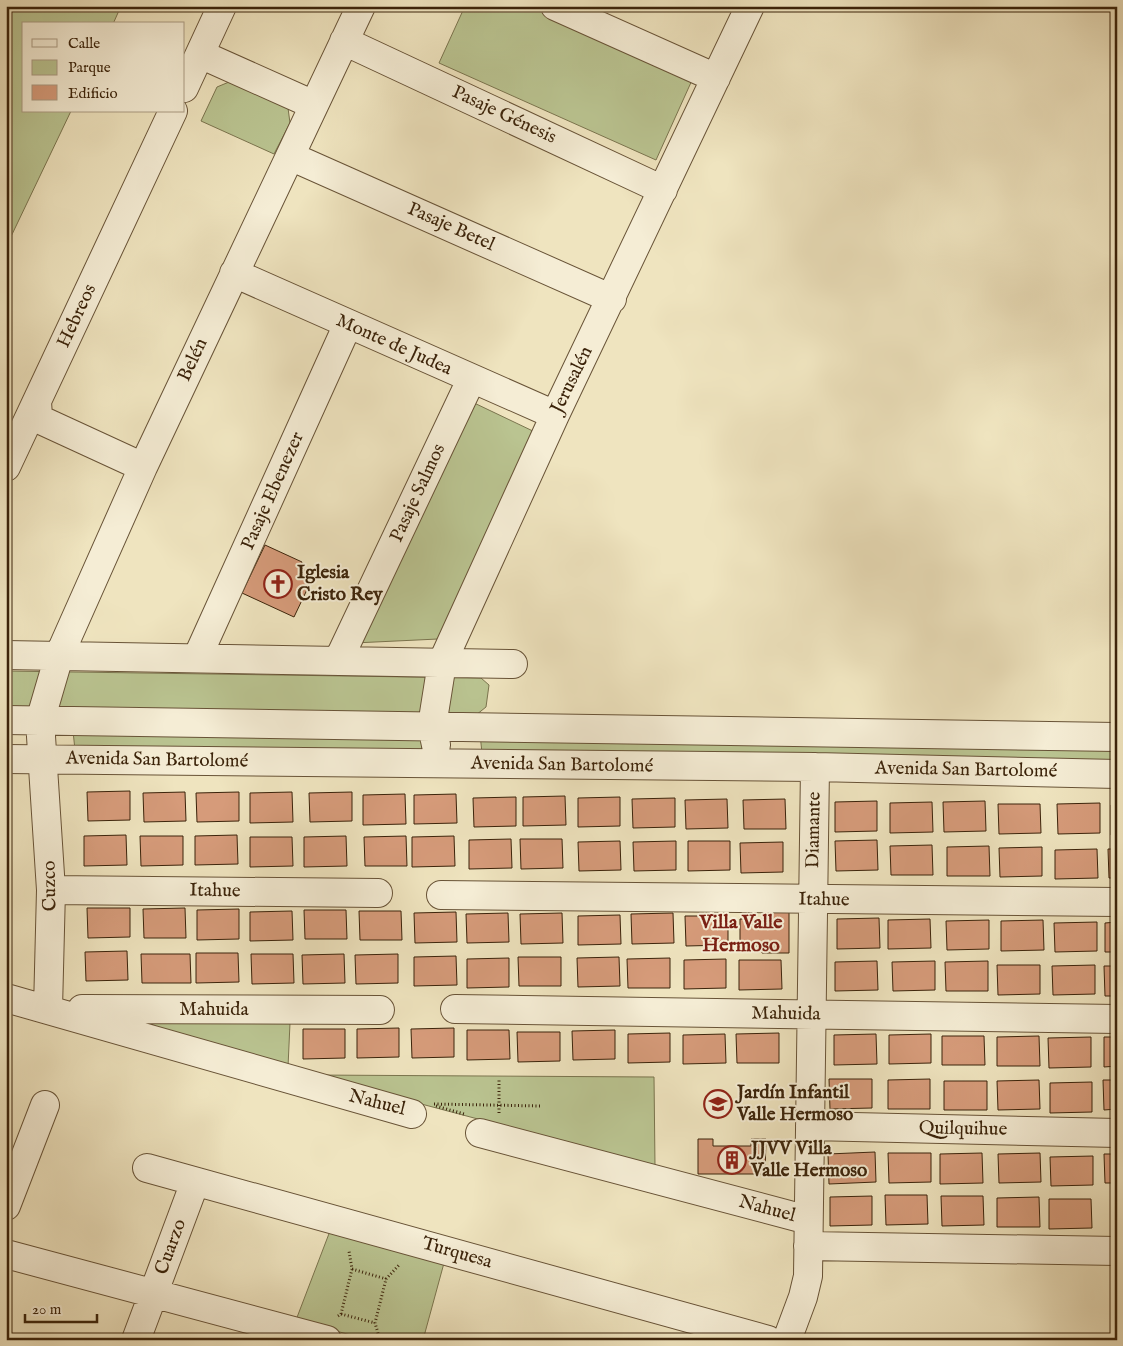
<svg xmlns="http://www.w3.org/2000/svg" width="1123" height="1346" font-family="'IM FELL English',serif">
<rect width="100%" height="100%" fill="#efe4bf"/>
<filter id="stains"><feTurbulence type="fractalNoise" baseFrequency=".004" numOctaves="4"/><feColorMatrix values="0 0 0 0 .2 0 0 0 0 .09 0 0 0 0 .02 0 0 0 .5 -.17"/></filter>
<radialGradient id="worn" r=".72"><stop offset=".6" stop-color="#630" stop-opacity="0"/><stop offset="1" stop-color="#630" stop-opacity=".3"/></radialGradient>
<!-- green -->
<path fill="#bac491" stroke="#7a744e" d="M6,6H121L113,24H24V111H71L6,247Z
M465,6H533L693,78L656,160L439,63Z
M229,82L288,108L290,123L274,154L201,121L217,87Z
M470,401L537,433L438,639L354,643Z
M6,671L481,678L489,685L486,707L476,715L6,708Z
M73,731L421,735L422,754L75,750Z
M480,734L1117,742V763L482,753Z
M103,1017L290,1023L288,1067Z
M312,1075L654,1077L655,1166Z
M330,1231L444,1263L423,1340H369L296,1320Z"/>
<!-- building -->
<path fill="#d69b7a" stroke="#3b230a" d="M265,545L302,562L300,568L314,575L294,617L242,593Z
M130,791V820L88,821L87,792Z
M185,792L186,821L144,822L143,793Z
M239,792V821L197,822L196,793Z
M292,792L293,822L250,823V793Z
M352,792V821L310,822L309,793Z
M405,794L406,824L363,825V795Z
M456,794L457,823L414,824V795Z
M565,796L566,825L523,826V797Z
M516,797V826L474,827L473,798Z
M620,797V826L578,827V798Z
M675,798V827L633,828L632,799Z
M727,799L728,828L686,829L685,800Z
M785,799L786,829H744L743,800Z
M877,801V831L835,832V802Z
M985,801L986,831L944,832L943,802Z
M932,802L933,832L890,833V803Z
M1100,803V833L1058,834L1057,804Z
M998,804H1040L1041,833L999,834Z
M1111,805H1117V835H1111Z
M126,835L127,865L84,866V836Z
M237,835L238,864L195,865V836Z
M140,836H183V865L141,866Z
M346,836L347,866L304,867V837Z
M406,836L407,866H365L364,837Z
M454,836L455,866L412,867V837Z
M250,837H292L293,866L250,867Z
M511,839L512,868L469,869V840Z
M520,839H562L563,868L521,869Z
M877,840L878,870L836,871L835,841Z
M620,841L621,870L579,871L578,842Z
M676,841V870L634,871L633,842Z
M688,841H730V870L688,871Z
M783,842V872L741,873L740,843Z
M932,845L933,875H891L890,846Z
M989,846L990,876H947V847Z
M1042,847V876L1000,877L999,848Z
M1097,849L1098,878L1055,879V850Z
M1108,849H1117V878H1109Z
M87,908H130V937L88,938Z
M185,908L186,938H144L143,909Z
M239,909V939L197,940V910Z
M304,910H346L347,939H305Z
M765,910H789V953H762V946H740V919H765Z
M292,911L293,940L250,941V912Z
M359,911H401L402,940H360Z
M456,912L457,942L415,943L414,913Z
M508,913L509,942L467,943L466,914Z
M562,913L563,943L521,944L520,914Z
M673,913L674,943L632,944L631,914Z
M620,915L621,944L578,945V916Z
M685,916H728V945L686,946Z
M879,918L880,948L837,949V919Z
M930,919L931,948L888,949V920Z
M989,920V949L947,950L946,921Z
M1043,920L1044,950L1001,951V921Z
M1097,922V951L1055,952L1054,923Z
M1117,922V952H1105V923Z
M127,951L128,980L86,981L85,952Z
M196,953H238L239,982L196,983Z
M141,954H190L191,983H142Z
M251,954H293L294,983L252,984Z
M344,954L345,983L303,984L302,955Z
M398,954V983L356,984L355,955Z
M456,956L457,985L414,986V957Z
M518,957H561V986H519Z
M619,957L620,986L578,987L577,958Z
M509,958V987L467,988V959Z
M670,958V988H628L627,959Z
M726,959V988L684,989V960Z
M739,960H781L782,989L739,990Z
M877,961L878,990L835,991V962Z
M935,961V990L893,991L892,962Z
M988,961V991H946L945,962Z
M997,965H1040V994L998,995Z
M1095,965V994L1053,995L1052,966Z
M1104,966H1117V996H1105Z
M399,1028V1057L357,1058V1029Z
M454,1028V1057L412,1058L411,1029Z
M303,1029H345V1058L303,1059Z
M467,1030H509L510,1059L467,1060Z
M615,1030V1059L573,1060L572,1031Z
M517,1032H560V1061L518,1062Z
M670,1033V1062L628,1063V1034Z
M779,1033V1063H737L736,1034Z
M725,1034L726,1063L683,1064V1035Z
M876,1034L877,1064L834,1065V1035Z
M931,1034V1063L889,1064V1035Z
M942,1036H984L985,1065H942Z
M1039,1036L1040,1066H997V1037Z
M1091,1037V1067L1049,1068L1048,1038Z
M1104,1037H1117V1066L1104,1067Z
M829,1079H872V1108L830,1109Z
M930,1079V1109H888V1080Z
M1039,1080L1040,1109L998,1110L997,1081Z
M1103,1080H1117V1109L1104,1110Z
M944,1081H987V1110H944Z
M1092,1082V1112L1050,1113V1083Z
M698,1139H713V1146H751V1139H766L765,1174H698Z
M875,1152L876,1182L829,1184L828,1154Z
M888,1153H931V1182L889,1183Z
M982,1153L983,1183L940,1184V1154Z
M1040,1153L1041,1182L999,1183L998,1154Z
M1104,1154H1117V1183H1105Z
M1093,1156V1185L1051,1186L1050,1157Z
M885,1195H927L928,1224L886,1225Z
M872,1196V1225L830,1226V1197Z
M941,1196H983L984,1225L942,1226Z
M1039,1197L1040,1227H997V1198Z
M1049,1199H1091L1092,1228L1049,1229Z"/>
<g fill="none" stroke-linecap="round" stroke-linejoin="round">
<defs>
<path id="minor" d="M555,6L716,78
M344,41L663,190
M200,54L314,105
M184,88L222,6
M290,156L612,299
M234,273L555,415
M37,402L38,416L43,421L143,467
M6,467L173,111
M6,655L513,664
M197,658L348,324
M338,661L471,380
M6,720L1117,737
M436,745L432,726L442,663L555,415L750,6
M6,759L815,767L1117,774
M51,890L378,893
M441,895L1117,902
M6,998L412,1114
M48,1009L51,890L40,721L59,656L143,467L361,6
M82,1009L380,1010
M455,1009L1117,1019
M810,1126L1117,1133
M480,1133L808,1220
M147,1168L768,1340
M6,1206L45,1105
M808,1246L1117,1251
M6,1254L327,1340
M136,1340L195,1182
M787,1340L803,1297L808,1276L815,767"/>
</defs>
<!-- minor casing -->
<use href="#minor" stroke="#685337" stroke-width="30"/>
<!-- path -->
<path stroke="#3b230a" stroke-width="3" stroke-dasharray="1 2.5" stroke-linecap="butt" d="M434,1104L541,1106
M436,1106L464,1114
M499,1113V1078
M352,1269L386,1279
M341,1314L375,1323
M338,1316L341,1314L352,1269L349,1251
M380,1340L375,1323L386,1279L400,1264"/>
<!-- minor -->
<use href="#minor" stroke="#f5edd5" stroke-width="28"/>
</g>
<!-- icons -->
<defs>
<symbol id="church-ring" viewBox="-11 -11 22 22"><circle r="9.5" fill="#f5edd5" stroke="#8f2418" stroke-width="1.5"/><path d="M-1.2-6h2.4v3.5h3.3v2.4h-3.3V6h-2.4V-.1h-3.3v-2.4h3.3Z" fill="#8f2418"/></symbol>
<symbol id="school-ring" viewBox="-11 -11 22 22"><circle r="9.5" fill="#f5edd5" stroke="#8f2418" stroke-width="1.5"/><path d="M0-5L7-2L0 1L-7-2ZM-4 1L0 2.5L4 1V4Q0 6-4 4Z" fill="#8f2418"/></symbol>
<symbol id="building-ring" viewBox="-11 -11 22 22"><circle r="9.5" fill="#f5edd5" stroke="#8f2418" stroke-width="1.5"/><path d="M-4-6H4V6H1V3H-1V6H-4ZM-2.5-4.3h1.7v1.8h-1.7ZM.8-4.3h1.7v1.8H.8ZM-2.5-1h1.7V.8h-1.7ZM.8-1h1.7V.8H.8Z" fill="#8f2418"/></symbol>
</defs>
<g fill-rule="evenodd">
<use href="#church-ring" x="262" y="568" width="32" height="32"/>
<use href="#school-ring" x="702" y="1088" width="32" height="32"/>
<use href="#building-ring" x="716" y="1144" width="32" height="32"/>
</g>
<g text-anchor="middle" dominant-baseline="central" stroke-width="4" stroke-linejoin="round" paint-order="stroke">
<!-- street labels -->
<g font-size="19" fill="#3b230a" stroke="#f5edd5">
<text transform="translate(504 115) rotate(25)">Pasaje Génesis</text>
<text transform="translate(451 227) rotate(24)">Pasaje Betel</text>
<text transform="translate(77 316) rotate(-65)">Hebreos</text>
<text transform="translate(394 345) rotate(24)">Monte de Judea</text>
<text transform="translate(193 360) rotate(-65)">Belén</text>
<text transform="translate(572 380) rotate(-64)">Jerusalén</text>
<text transform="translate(273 491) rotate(-66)">Pasaje Ebenezer</text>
<text transform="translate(418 493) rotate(-65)">Pasaje Salmos</text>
<text transform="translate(157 760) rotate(1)">Avenida San Bartolomé</text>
<text transform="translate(562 765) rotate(1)">Avenida San Bartolomé</text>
<text transform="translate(966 770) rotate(1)">Avenida San Bartolomé</text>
<text transform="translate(814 830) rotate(-89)">Diamante</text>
<text transform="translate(50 886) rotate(-91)">Cuzco</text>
<text transform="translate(215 891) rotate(1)">Itahue</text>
<text transform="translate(824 900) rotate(1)">Itahue</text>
<text x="214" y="1010">Mahuida</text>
<text transform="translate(786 1014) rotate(1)">Mahuida</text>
<text transform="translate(377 1103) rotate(14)">Nahuel</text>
<text transform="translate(963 1129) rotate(1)">Quilquihue</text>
<text transform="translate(767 1209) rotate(15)">Nahuel</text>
<text transform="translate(171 1247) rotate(-70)">Cuarzo</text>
<text transform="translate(457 1253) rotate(16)">Turquesa</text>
</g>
<!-- poi labels -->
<g font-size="19" font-weight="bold" fill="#3b230a" stroke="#f5edd5" text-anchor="start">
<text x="297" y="573">Iglesia<tspan x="297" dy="22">Cristo Rey</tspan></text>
<text x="737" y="1093">Jardín Infantil<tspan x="737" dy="22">Valle Hermoso</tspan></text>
<text x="751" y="1149">JJVV Villa<tspan x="751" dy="22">Valle Hermoso</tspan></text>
</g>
<!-- neighbourhood labels -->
<g font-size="20" font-weight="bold" fill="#7a1f14" stroke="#f5edd5">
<text x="741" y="922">Villa Valle<tspan x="741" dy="23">Hermoso</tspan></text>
</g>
</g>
<!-- margin -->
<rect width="1123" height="1346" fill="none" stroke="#efe4bf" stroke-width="25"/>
<rect x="8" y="8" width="1108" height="1331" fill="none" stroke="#3b230a" stroke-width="2.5"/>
<rect x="12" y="12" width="1098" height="1321" fill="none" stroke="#3b230a"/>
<!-- legend -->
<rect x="22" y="22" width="162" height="90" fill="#f5edd5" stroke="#ab9c84"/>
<rect x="32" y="39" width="25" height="8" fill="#f5edd5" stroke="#ab9c84"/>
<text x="68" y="48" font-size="15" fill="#3b230a">Calle</text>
<rect x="32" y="60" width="25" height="15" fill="#bac491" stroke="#ab9c84"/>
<text x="68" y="72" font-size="15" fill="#3b230a">Parque</text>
<rect x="32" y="85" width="25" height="15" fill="#d69b7a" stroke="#ab9c84"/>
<text x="68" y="98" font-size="15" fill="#3b230a">Edificio</text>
<!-- scale -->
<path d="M25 1314v8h72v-8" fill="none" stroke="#3b230a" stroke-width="2.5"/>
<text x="32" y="1314" font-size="15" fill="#3b230a" stroke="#f5edd5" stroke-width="4" paint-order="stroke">20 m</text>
<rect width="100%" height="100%" filter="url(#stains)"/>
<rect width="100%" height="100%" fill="url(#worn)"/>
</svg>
